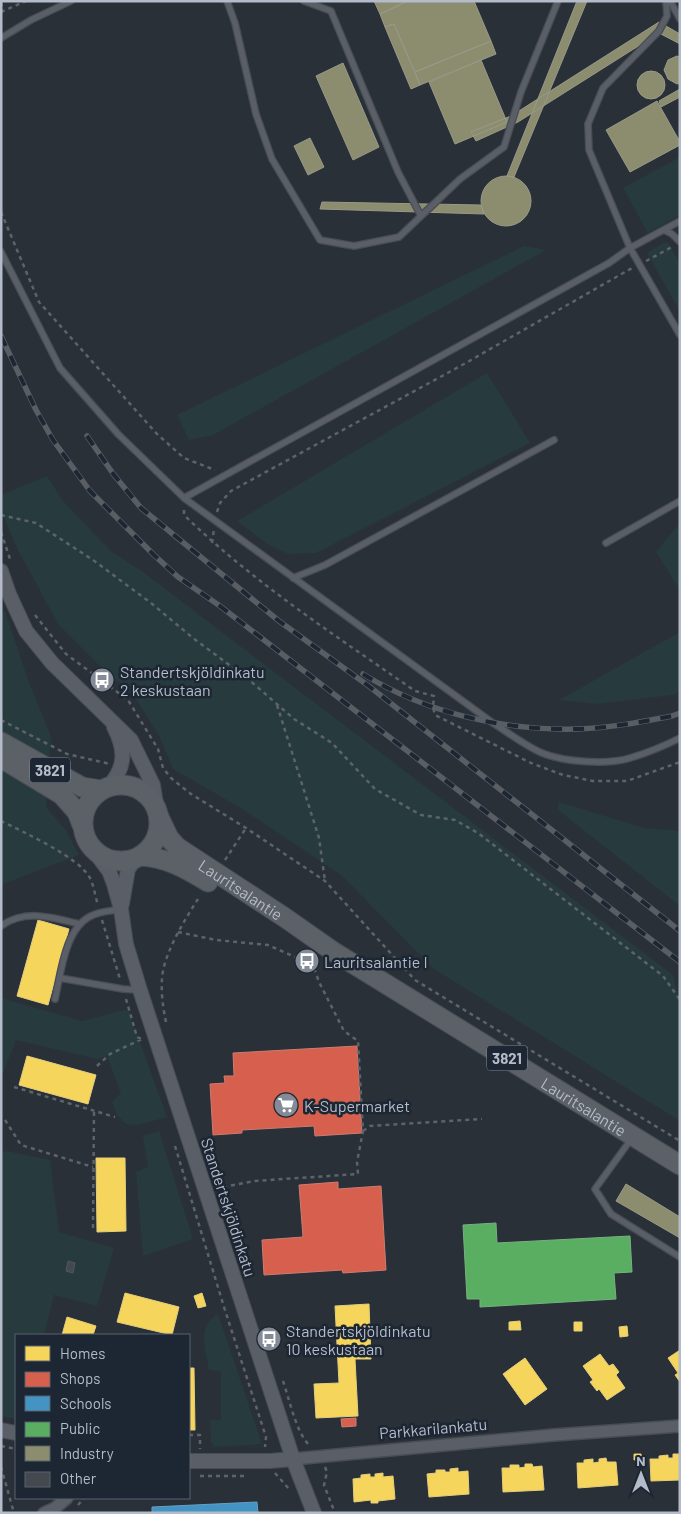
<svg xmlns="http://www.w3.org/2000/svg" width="681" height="1514" font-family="Barlow,sans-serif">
<rect width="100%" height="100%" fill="#2a3038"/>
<!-- green -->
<path fill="#273a3e" d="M680,157V215L648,233L623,188Z
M663,243H668L680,263V311L647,253Z
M524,246L546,250L213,435L189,440L177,415Z
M487,373L530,443L316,553L288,554L266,543L237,521Z
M47,476L63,501L111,551L143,572L673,975L680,1002V1121L434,969L341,875L241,808L173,769L159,736L131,691L108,674L58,624L18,550L1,511V495Z
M680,523V586L678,587L656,552Z
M5,611L28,680L51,736L46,807L65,829L79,855L1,885V613Z
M680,632V692L672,695L597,704L559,700Z
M559,802L644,828L680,831V906L558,810Z
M1,998L82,1021L128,1009L167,1117L138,1125L126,1124L117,1115L112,1102L121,1093L107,1056L97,1059L16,1040L3,1073H1Z
M159,1131L193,1239L143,1256L136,1172L148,1167L143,1136Z
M7,1151L50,1160L59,1232L114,1248L97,1306L54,1295L44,1335H16V1419L1,1416V1153Z
M218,1314L262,1444L214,1447L211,1441L210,1420H221V1371L209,1370C206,1349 196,1327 218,1314Z"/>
<!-- homes -->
<path fill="#f6d55c" stroke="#e2ce7d" d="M38,920L69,929L48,1005L17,996Z
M27,1056L96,1075L88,1104L19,1085Z
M96,1158H125L126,1231L97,1232Z
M125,1293L179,1307L172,1335L117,1322Z
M202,1293L206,1306L198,1308L194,1296Z
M369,1304L371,1359H355L358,1416L316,1418L314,1384L339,1383L335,1306Z
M67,1317L96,1326L93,1335H62Z
M520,1321L521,1330H509V1322Z
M574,1322H582V1331H574Z
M627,1326L628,1336L620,1337L619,1327Z
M680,1350V1382L675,1375L678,1373L668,1358Z
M600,1354L609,1366L613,1364L619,1372L616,1375L625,1388L607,1400L599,1389L597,1391L590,1382L593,1380L583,1366Z
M525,1358L547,1389L525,1405L503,1374Z
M189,1368H194L195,1430H189Z
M634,1454H641L642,1459L634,1460Z
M673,1454H680V1480L651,1481L650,1459H659V1456L668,1455V1458H673Z
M606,1458L607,1462H616L618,1485L578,1488L577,1463H584V1460L593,1459V1463L599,1462V1459Z
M525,1464H532L533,1467L542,1466L544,1490L503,1492L502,1468H510V1465H519V1468L525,1467Z
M458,1468V1472L468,1471L469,1494L429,1497L427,1474L436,1473V1470H445V1472H450V1469Z
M383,1473V1477L393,1476L395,1499L378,1501V1503H371V1500L354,1502L353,1479L361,1478V1475L370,1474V1477H375V1474Z"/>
<!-- shops -->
<path fill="#d6604d" stroke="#cc7c72" d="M357,1046L362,1133L315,1136L314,1126L242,1130V1133L213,1135L210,1084L225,1083L224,1076H234L233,1053Z
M338,1182V1189L381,1186L386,1270L343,1273L342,1270L264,1275L262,1240L303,1237L299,1185Z
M356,1418V1426L342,1427L341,1419Z"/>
<!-- schools -->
<path fill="#4393c3" stroke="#659fc5" d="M257,1502L258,1513H152V1507Z"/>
<!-- public -->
<path fill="#5aae61" stroke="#75b280" d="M496,1223L497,1243L630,1236L632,1272L614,1273L616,1299L480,1307V1299H467L463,1225Z"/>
<!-- industry -->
<path fill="#8c8c6e" stroke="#989a89" d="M374,1H408L380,14Z
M408,1H474L491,41L415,72L394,24L385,27L380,14Z
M577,1H587L514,177L507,176Z
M659,22L680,34V44L659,33L518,122L476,141L471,132L511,116Z
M394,24L420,85L411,89L385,27Z
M491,41L496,54L420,85L415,72Z
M677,56L680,57V83L677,84L668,79L664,70L668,60Z
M481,60L507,122L455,144L429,82Z
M343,63L379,147L353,160L316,76Z
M637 85a14 14 0 1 1 28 0a14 14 0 1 1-28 0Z
M680,89V97L661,107L659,101Z
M657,101L680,142V145L630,172L606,130Z
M310,138L324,167L308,175L294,146Z
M481 201a25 25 0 1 1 50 0a25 25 0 1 1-50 0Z
M322,202L481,205L484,214L320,209Z
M626,1184L680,1217V1238L616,1201Z"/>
<!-- building -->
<path fill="#444950" stroke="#52575f" d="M68,1261L75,1263L73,1273L66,1271Z"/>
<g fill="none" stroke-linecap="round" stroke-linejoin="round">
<defs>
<path id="service" d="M227,1L235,23L256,114L272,159L320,240L354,246L399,237L460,179L504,147L521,92L558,1
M304,1L331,11L398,172L421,216
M670,1L680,19
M1,38L31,20L71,1
M680,221L630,248L680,335
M664,230L672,234L680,242
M1,252L60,368L118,434L184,498L493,723C509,733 525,746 542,753C564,762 607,765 630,758C647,753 664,746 680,738
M184,498L609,263L630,248L589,150L588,124L603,88L659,31L667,16L666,1
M606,543L680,501
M293,578L325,565L554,440
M1,926C25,909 52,917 79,924
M60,978L123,989L138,990
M55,999C61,973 65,928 91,916C100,911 112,911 121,909
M632,1138L595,1189L611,1214L680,1257"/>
<path id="minor" d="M293,1459L554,1435L680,1426
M44,1513L55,1508L67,1498"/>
<path id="tertiary" d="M1,571L9,594L26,631L52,663L131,740L153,785L157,810
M108,787C126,768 126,750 114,727
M94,851L109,871L114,884L121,909L126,944L140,990L293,1459L314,1513
M122,904L128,869L137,857
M1,1430L16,1433
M189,1461H270L293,1459"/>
<g id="primary">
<path d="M1,742L82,787L101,790"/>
<path d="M1,758L62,795L77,812L82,825"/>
<circle cx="121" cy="823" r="38"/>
<path id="s1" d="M159,817L169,838L177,847L284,917L334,952L680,1165"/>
<path d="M140,856C166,857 187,869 208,882"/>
</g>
</defs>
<!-- service casing -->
<use href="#service" stroke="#484c53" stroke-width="8"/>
<!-- minor casing -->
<use href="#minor" stroke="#484c53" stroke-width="14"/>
<!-- tertiary casing -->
<use href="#tertiary" stroke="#484c53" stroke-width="16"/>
<!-- primary casing -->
<use href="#primary" stroke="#484c55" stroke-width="21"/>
<!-- path -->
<path stroke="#5d636a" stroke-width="2.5" stroke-dasharray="4 4" stroke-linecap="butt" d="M1,2L3,11
M1,12L26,1
M1,212L39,302L157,434L184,458L215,470
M646,261L672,247
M184,510V515C254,583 336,636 415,691L434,696L433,707L435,715L531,763L563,775L593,781H627L680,762
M217,512L220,503L231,491L464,364L632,268
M1,515L36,523L93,560L151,603L193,638L247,678L294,719L332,743L375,789L421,815L455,820L478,833L663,976L680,1000
M1,532L11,562
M212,543L214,529
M35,615L66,654L128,700L158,749L163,768L171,778L191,794L246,828L325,881L415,980L680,1141
M277,705L319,838L325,881
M1,720L67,754L110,764
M1,821C23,832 79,857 90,878C94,886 95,896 98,905
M225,860L246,828
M102,920L120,979
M178,932L216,940L268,945L313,965L319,982L344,1031L358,1041L363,1131L357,1162L358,1174L254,1181L219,1188
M126,999L137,1037L141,1039
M166,1022C163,1008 161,993 162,979C163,955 185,919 198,899
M97,1066L110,1054L142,1039
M14,1087L115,1117
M5,1120L21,1145L93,1167
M363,1131L370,1126L482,1119
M175,1146L224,1307L266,1437L265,1447
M93,1228L94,1111
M283,1381C289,1398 296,1432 309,1445
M189,1435H200V1449
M1,1446L16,1449
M1,1467L14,1513
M325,1467L327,1472L324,1485L335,1513
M275,1473L289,1489
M200,1476H247
M78,1505L84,1498"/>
<!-- service -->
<use href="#service" stroke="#5a5e66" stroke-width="5.5"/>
<!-- minor -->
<use href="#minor" stroke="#5a5e66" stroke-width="11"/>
<!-- tertiary -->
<use href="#tertiary" stroke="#5a5e66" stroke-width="14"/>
<!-- primary -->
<use href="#primary" stroke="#5c6168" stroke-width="19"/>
<defs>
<path id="rail" d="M1,336L36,410L53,440L90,491L154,555L178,577L220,606L680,962
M87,436L114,475L141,508L279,621L370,687L680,931
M363,674C426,713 504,731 578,729C610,728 641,722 672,716L680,713"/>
</defs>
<!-- rail casing -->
<use href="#rail" stroke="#595d64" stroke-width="5.5"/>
<!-- rail -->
<use href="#rail" stroke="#1d2633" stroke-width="4" stroke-dasharray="11" stroke-linecap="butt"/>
</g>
<!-- icons -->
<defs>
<symbol id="bus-disc" viewBox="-11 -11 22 22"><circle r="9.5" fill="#848b96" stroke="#1d2633"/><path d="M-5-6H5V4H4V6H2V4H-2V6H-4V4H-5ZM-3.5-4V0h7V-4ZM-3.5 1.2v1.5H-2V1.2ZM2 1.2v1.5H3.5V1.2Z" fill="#fff"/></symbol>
<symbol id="supermarket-disc" viewBox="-11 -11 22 22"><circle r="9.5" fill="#848b96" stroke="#1d2633"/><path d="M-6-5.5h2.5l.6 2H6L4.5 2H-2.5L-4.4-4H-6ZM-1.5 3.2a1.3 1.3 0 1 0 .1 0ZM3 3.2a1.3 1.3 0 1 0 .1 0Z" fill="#fff"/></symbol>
</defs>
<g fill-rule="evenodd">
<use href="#bus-disc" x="88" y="666" width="28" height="28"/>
<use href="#bus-disc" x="293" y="947" width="28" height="28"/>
<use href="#supermarket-disc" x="272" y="1091" width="28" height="28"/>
<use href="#bus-disc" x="255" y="1325" width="28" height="28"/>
</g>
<g text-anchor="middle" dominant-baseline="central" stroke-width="5" stroke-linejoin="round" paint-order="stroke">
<!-- shield labels -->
<g fill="#1d2633" stroke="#878f9c" stroke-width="1">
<rect x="30" y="757.5" width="40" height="25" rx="4"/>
<rect x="487" y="1045.5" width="40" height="25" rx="4"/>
</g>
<g font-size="15" font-weight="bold" fill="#b4bcc9">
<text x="50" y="770">3821</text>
<text x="507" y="1058">3821</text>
</g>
<!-- poi labels -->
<g font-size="16" fill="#b4bcc9" stroke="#1d2633" text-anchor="start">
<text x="120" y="671">Standertskjöldinkatu<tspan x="120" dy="18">2 keskustaan</tspan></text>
<text x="324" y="961">Lauritsalantie I</text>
<text x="304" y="1105">K-Supermarket</text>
<text x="286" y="1330">Standertskjöldinkatu<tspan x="286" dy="18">10 keskustaan</tspan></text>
</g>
<!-- street labels -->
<g font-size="16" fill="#b4bcc9" stroke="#1d2633">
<text stroke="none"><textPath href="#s1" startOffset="112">Lauritsalantie</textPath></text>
<text stroke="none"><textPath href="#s1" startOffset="518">Lauritsalantie</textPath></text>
<text transform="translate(229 1207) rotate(72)">Standertskjöldinkatu</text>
<text transform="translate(433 1428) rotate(-5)">Parkkarilankatu</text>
</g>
</g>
<!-- border -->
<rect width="681" height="1514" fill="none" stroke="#b4bcc9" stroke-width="5"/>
<!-- legend -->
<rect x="15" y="1334" width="175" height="165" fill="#1d2633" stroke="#59626f"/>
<rect x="25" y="1346" width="25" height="15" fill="#f6d55c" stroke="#59626f"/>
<text x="60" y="1359" font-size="15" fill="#b4bcc9">Homes</text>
<rect x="25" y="1372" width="25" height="15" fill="#d6604d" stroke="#59626f"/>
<text x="60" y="1384" font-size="15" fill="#b4bcc9">Shops</text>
<rect x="25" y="1396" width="25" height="15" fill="#4393c3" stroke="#59626f"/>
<text x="60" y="1409" font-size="15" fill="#b4bcc9">Schools</text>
<rect x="25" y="1422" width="25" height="15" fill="#5aae61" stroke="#59626f"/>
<text x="60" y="1434" font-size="15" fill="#b4bcc9">Public</text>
<rect x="25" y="1446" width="25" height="15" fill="#8c8c6e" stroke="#59626f"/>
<text x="60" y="1459" font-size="15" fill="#b4bcc9">Industry</text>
<rect x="25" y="1472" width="25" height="15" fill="#444950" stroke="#59626f"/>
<text x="60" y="1484" font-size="15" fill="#b4bcc9">Other</text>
<!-- north arrow -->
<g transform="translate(641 1474)" stroke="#1d2633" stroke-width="4" paint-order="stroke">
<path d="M0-4L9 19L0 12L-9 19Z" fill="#b4bcc9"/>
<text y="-8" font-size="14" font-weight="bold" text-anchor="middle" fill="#b4bcc9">N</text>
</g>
</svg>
